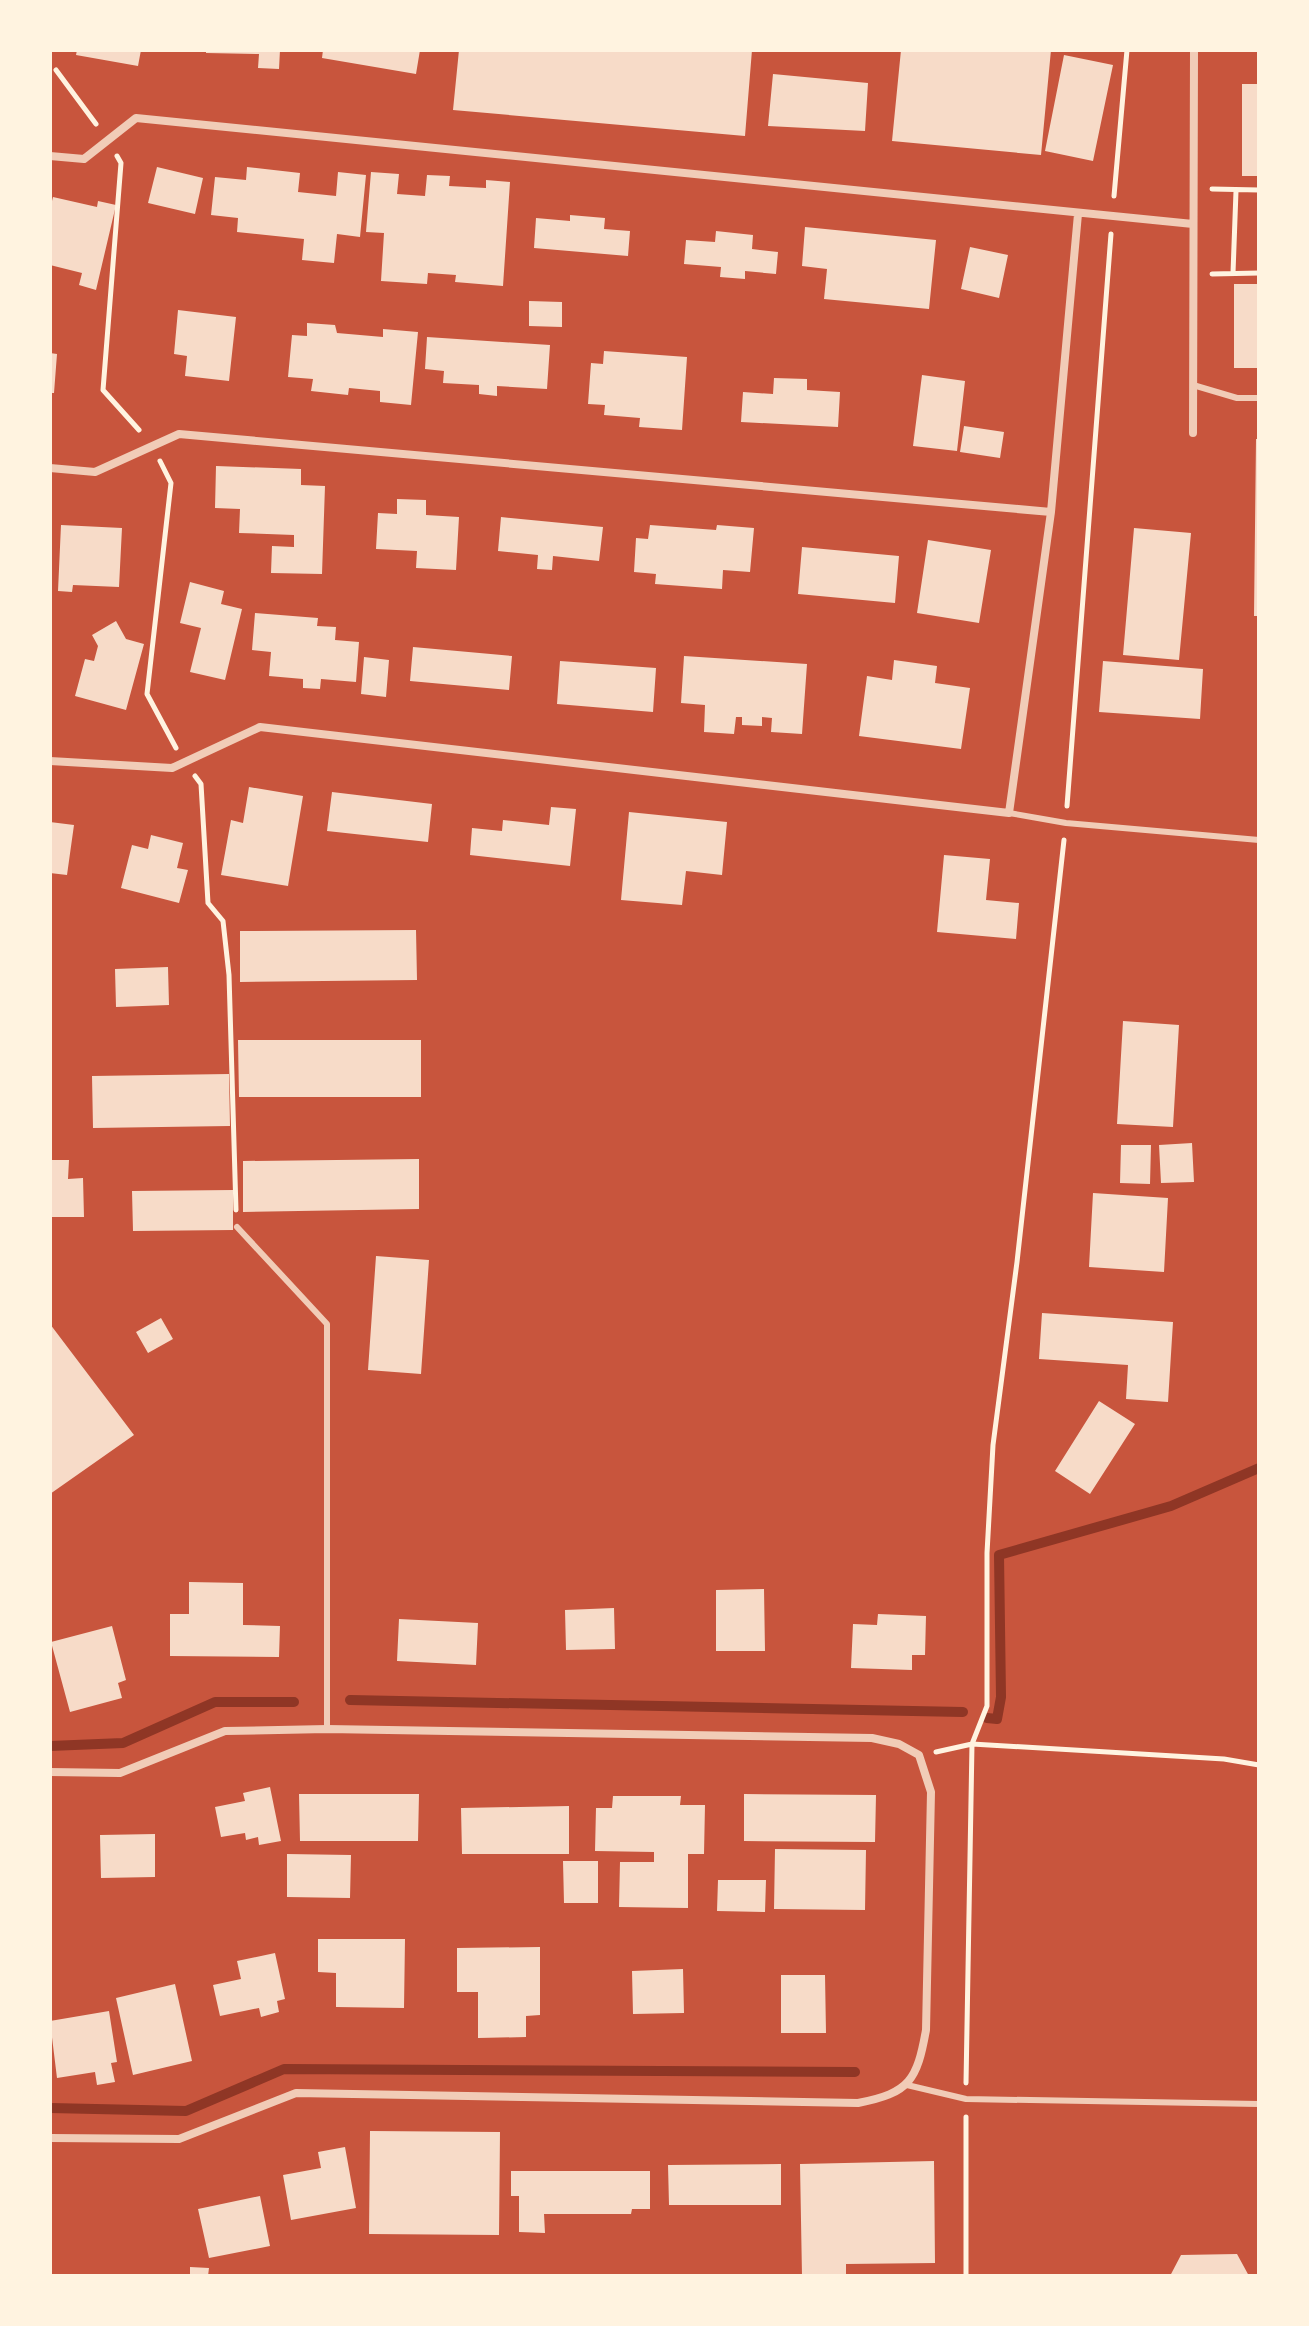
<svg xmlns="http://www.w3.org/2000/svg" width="1309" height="2326" font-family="'Asap Condensed',sans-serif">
<rect width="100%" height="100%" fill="#c8553d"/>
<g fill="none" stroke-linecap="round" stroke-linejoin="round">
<!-- stream -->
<path stroke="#8f3625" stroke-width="10" d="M350,1700L963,1712
M987,1718L997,1719L1001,1697L999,1555L1171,1506L1259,1468
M50,1746L123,1743L215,1702H294
M50,2108L186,2111L284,2069L855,2072"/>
</g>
<!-- building -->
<path fill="#f7dbc8" d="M77,50H141L138,66L76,55Z
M206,50H280L279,69L258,68L259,54L206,53Z
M323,50H420L416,74L322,58Z
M459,50H752L745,136L453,110Z
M901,50H1051L1041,155L892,141Z
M1064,55L1113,65L1093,161L1045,151Z
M773,74L868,83L865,131L768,126Z
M1242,84H1259V176H1242Z
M157,167L203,178L195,214L148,203Z
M247,167L300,173L298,192L336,196L338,172L366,175L360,237L337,234L334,263L302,260L304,239L237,232L238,218L211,215L215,177L246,180Z
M371,172L399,174L397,194L425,196L427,175L450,176L449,186L486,188V180L510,182L503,286L455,282L456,275L428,273L427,284L381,281L384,233L366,232Z
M53,197L97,207L98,201L116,205L96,290L79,285L82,273L50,265V209Z
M570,215L605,218L604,229L630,231L628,256L534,248L536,218L570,221Z
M805,227L936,240L929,309L824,299L827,269L802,266Z
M716,231L753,235L752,249L778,252L776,274L745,271V279L720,277L721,267L684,264L686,240L715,242Z
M970,247L1008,255L999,298L961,289Z
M1234,284H1259V368H1234Z
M529,301L562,302V327L529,326Z
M178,310L236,317L229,381L185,376L187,356L174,354Z
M307,323L335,325L337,333L383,337V329L418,332L411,405L380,402V391L349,388L348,395L311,391L313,379L288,377L292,335L307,336Z
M427,337L550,345L547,389L497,386V396L479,394V385L443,383L444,371L425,369Z
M604,351L687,357L682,430L639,427L640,418L604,415L605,405L588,404L591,363L603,364Z
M50,353L57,354L54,393H50Z
M922,375L965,381L957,451L913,446Z
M774,378L807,379V390L840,392L838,427L741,422L743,392L773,394Z
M964,426L1004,432L1000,458L960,452Z
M1256,439H1259V616H1254Z
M216,466L301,469V485L325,486L322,574L271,573L272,546L294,547V535L239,533L240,509L215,508Z
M397,499L426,500V515L459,517L456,570L416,568L417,551L376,549L378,513L397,514Z
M501,517L603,527L599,561L553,556L552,570L537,569L538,555L498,551Z
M61,525L122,528L119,587L73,585L72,592L58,591Z
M650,525L716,530L717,525L754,528L750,572L723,570L722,589L655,584L656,574L634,572L636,538L648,539Z
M1134,528L1191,533L1179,660L1123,655Z
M928,540L991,550L979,623L917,613Z
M802,547L899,556L895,603L798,594Z
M190,582L224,591L221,604L242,609L225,680L190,672L201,628L180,623Z
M255,613L318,618L317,626L336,627L335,640L359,642L356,682L321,679L320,689L303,688V679L269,676L271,652L252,650Z
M116,621L126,639L144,644L126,710L75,696L85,659L94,661L98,646L92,635Z
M413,647L512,656L509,690L410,681Z
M684,656L807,664L802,734L771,732L772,718L762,717V726L742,725V717H736L734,734L704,732L705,705L681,703Z
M364,657L389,660L386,697L361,694Z
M894,660L937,666L935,683L970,688L961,749L859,736L867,676L892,680Z
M560,661L656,668L653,712L557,704Z
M1103,661L1203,669L1200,719L1099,712Z
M249,787L303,796L288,886L221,875L231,820L243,823Z
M332,792L432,804L428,842L327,831Z
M551,807L576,809L570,866L470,855L472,828L502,831L503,820L549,825Z
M629,812L727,822L722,875L686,871L682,905L621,900Z
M50,822L74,825L67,875L50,873Z
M151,835L183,843L177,868L188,870L179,903L121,888L132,845L148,849Z
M944,855L990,859L986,900L1019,903L1016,939L937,932Z
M416,930L417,980L240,982V931Z
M168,967L169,1005L116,1007L115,969Z
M1123,1021L1179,1025L1173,1127L1117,1124Z
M238,1040H421V1097H239Z
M229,1074L230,1126L93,1128L92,1076Z
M1192,1143L1194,1182L1161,1183L1159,1145Z
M1121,1145H1151L1150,1184L1120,1183Z
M419,1159V1209L243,1212V1161Z
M50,1160H69L68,1179L83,1178L84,1217H50Z
M233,1190V1230L133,1231L132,1191Z
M1093,1193L1168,1198L1164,1272L1089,1267Z
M376,1256L429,1260L421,1374L368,1370Z
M1042,1313L1173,1322L1168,1402L1126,1399L1128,1365L1039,1359Z
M161,1318L173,1339L148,1353L136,1332Z
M50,1324L134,1435L50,1494Z
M1099,1401L1135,1424L1090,1494L1055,1471Z
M189,1582L243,1583V1625L280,1626L279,1657L170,1656V1614H189Z
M764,1589L765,1651H716V1590Z
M614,1608L615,1649L566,1650L565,1610Z
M878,1614L926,1616L925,1655H912V1670L851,1668L853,1624L877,1625Z
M399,1619L478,1623L476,1665L397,1661Z
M112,1626L126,1680L118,1683L122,1698L70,1712L51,1642Z
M270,1787L281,1841L259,1845L258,1837L246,1840L245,1833L221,1837L215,1807L245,1801L243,1793Z
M299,1794H419L418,1841H300Z
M744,1794L876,1795L875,1842L744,1841Z
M613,1796H681L680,1805H705L704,1854H688V1908L619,1907L620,1862H654V1852L595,1851L596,1808H612Z
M569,1806V1854H462L461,1808Z
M155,1834V1877L101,1878L100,1835Z
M775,1849L866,1850L865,1910L774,1909Z
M287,1854L351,1855L350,1898L287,1897Z
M563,1861H598V1903H564Z
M718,1880H766L765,1912L717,1911Z
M318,1939H405L404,2008L336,2007V1973L318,1972Z
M540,1947V2015L526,2016V2037L478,2038V1992H457V1948Z
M275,1953L285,1999L277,2001L279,2012L261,2017L259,2008L220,2016L213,1985L241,1979L237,1961Z
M683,1969L684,2013L633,2014L632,1971Z
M781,1975H825L826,2033H781Z
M175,1984L192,2061L133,2075L116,1998Z
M109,2011L117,2062L111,2063L115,2082L97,2085L95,2072L57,2078L50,2021Z
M370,2131L500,2132L499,2235L369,2234Z
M345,2147L356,2208L291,2220L283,2175L321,2168L318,2152Z
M934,2161L935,2263L846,2264V2276H802L800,2164Z
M781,2164V2205H669L668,2165Z
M511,2171H650V2209H632L631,2214H544L545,2233L519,2232V2196H511Z
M260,2196L270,2246L209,2258L198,2209Z
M1237,2254L1249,2276H1170L1181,2255Z
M190,2267L209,2268L208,2276H190Z"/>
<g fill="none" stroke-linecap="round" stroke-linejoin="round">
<!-- path -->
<path stroke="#fff3e0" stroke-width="5" d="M56,70L96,124
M117,156L121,163L103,390L139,430
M1212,189L1259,190
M1114,196L1127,50
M1233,273L1236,191
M1212,274L1259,273
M160,461L171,483L147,694L176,748
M195,776L201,784L208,903L223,921L229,975L236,1210
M1067,806L1111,234
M936,1752L972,1744L1224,1759L1259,1765
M966,2083L972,1744L987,1706V1553L993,1445L1017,1262L1064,840
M966,2276V2117"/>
<!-- service -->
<path stroke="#f1ccb7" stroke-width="6" d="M1193,385L1237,398H1259
M1009,813L1066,823L1259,840
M237,1227L327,1324V1729
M907,2085L966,2099L1259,2104"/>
<!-- minor -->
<path stroke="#f1ccb7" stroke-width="8" d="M50,156L84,159L136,118L1193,224
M1193,433L1194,50
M50,468L95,472L179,434L1051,512
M50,761L172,768L260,727L1009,813L1051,512L1078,214
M50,1772L120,1773L225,1731L327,1729L872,1738L899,1744L919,1755L931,1792L926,2030C917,2080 910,2093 858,2103L296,2093L179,2139L50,2138"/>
</g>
<!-- border -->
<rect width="1309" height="2326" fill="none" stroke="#fff3e0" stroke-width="104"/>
</svg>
